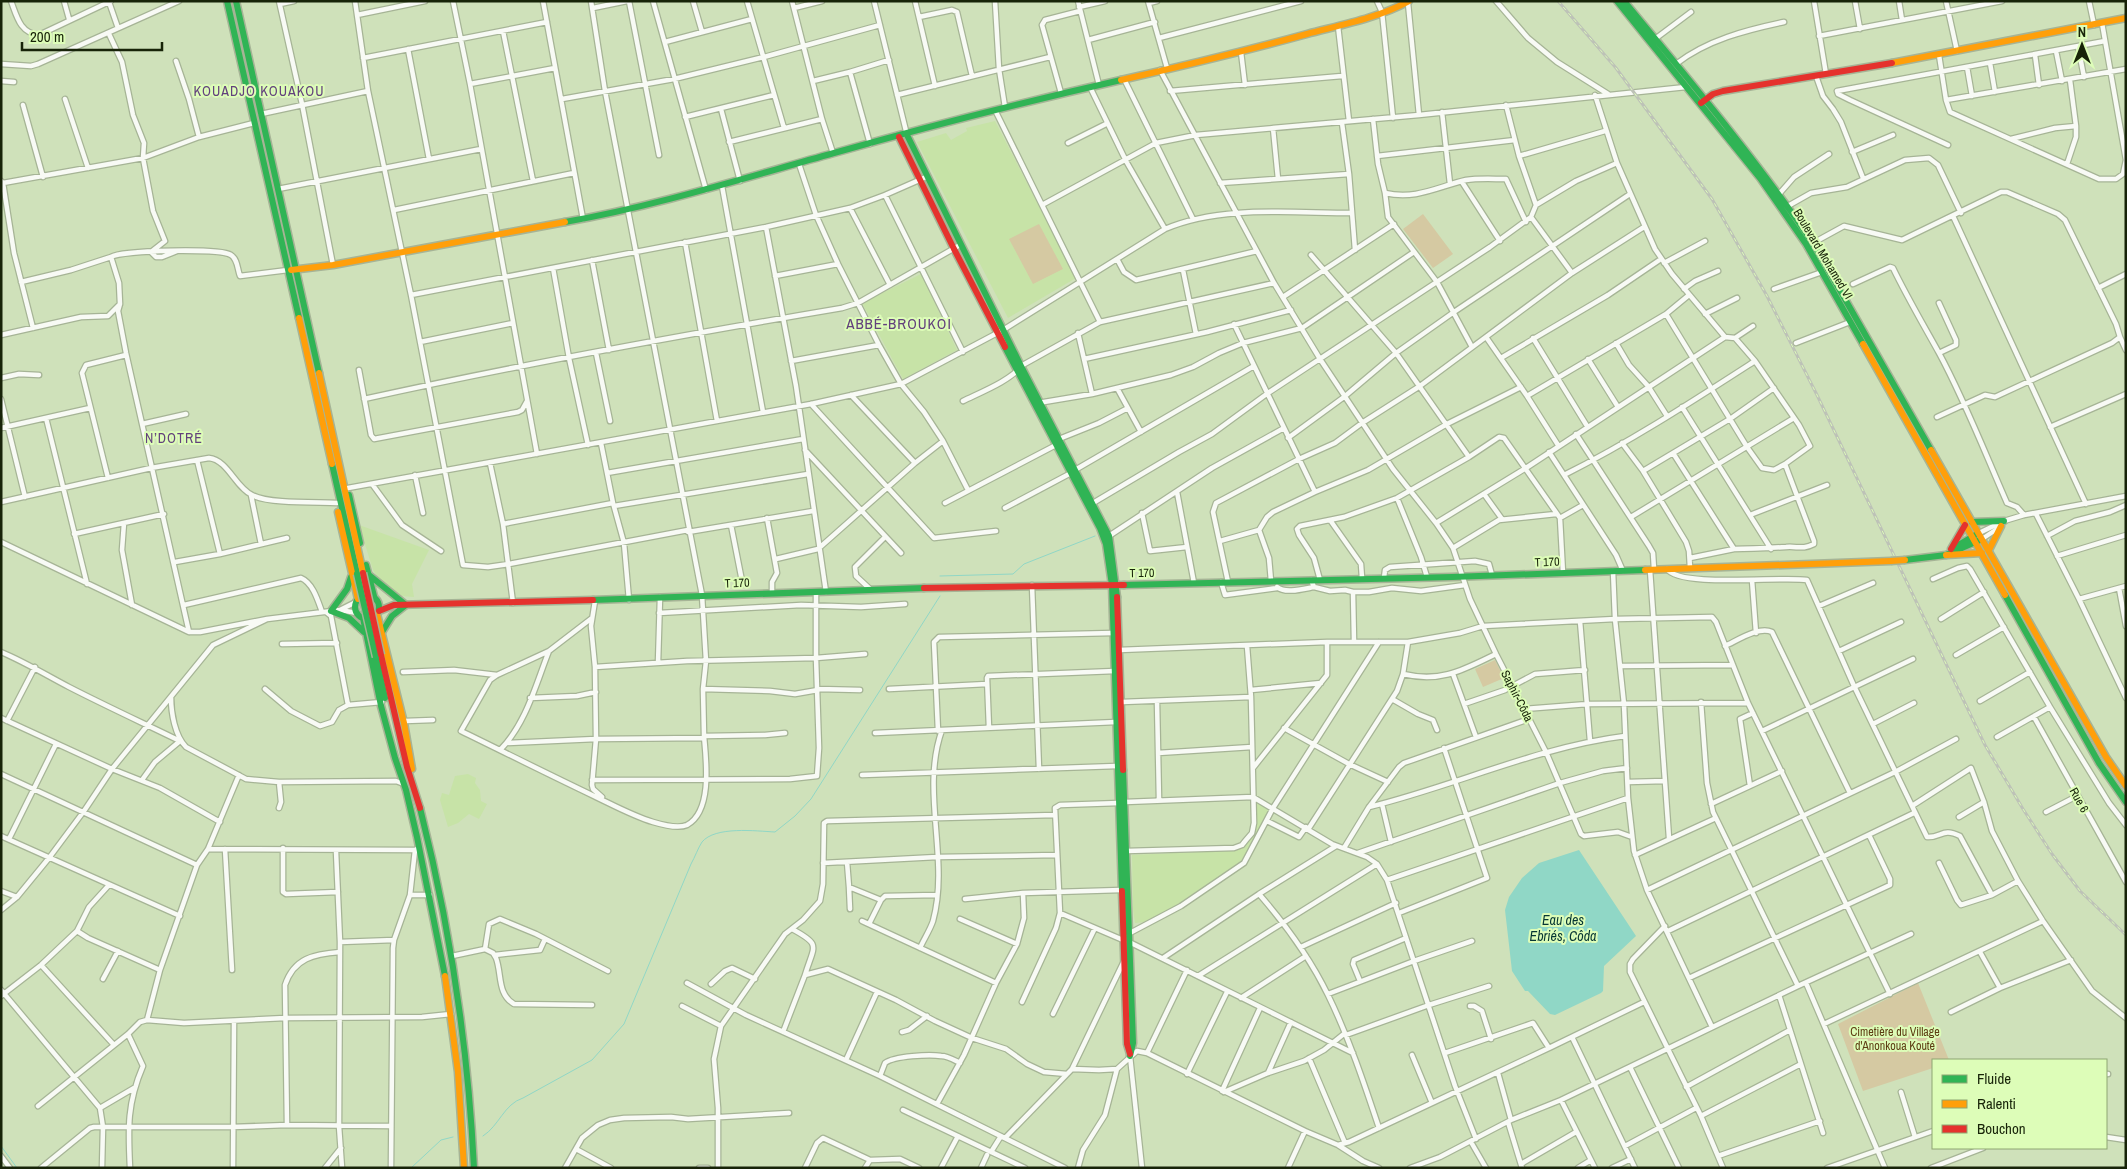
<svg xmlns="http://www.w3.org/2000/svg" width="2127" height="1169" font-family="'Archivo Narrow',sans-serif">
<rect width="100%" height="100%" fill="#cfe1ba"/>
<!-- built -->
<path fill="#c7e3a7" d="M995,121L1076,278L1008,318L917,142L946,133L951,140L967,131L966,128Z
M921,274L957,350L903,379L862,303Z
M359,525L429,550L412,584L414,597L401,596L378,578L373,570Z
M468,774L476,778L475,783L480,790L481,801L487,804L479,819L469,814L458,823L448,827L440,800L442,793L449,795L455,776Z
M1256,801L1268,808L1267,816L1245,858L1238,865L1183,903L1144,922L1135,923L1133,909L1132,855L1238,850L1244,847L1251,839L1257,817Z"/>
<!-- green -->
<path fill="#d5c9a2" d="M1423,214L1453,254L1433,268L1403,229Z
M1039,224L1063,269L1033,284L1009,239Z
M1495,660L1504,678L1483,687L1475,669Z
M1918,983L1949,1060H1933V1068L1863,1091L1838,1024Z"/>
<!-- water -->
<path fill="#90d7c6" d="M1579,850L1636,936L1604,966L1603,991L1601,993L1555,1015L1550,1014L1528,991H1525L1512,971L1505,910L1509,897L1522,878L1539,863Z"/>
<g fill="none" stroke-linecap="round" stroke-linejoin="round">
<!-- stream -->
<path stroke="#90d7c6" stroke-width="1" d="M940,576L1013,574L1024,564L1095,536
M483,1136C499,1126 504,1104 523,1098L592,1060L624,1024L691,864C695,857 698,848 702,842C715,826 756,831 775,832L795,816L811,799L940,596
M1,1146L17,1168
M411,1168L441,1140L453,1137"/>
<defs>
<path id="street" d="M11,1C17,17 20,33 39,35L111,1
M64,1L69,19
M279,1L302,104L333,265
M355,1L368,91L411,295L463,565L488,567L509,564L688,530
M453,1L470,84L537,454
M543,1L583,219
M591,1L605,91L702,595L706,661L703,689
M629,1L659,155
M653,1L706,190
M693,1L702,32
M747,1L784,128
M792,1L822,119L833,153
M874,1L907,135
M915,1L935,86
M995,1L999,69L1005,107
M1078,1L1099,85
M1148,1L1167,68
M1377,1L1382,12L1393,118
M1496,1L1528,38L1557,62L1608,94
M1814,1L1826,74
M1855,1L1860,29
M1899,1L1902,20
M1946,1L1957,51
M2089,1L2094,25
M109,2L118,28
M1149,3L1157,1
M1408,3L1419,115
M280,4L294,1
M1079,7L1105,1
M593,8L627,1
M794,8L822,1
M357,15L425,1
M919,17L952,10L957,12L972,76
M1338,26L1349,121
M503,31L533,181
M109,34L122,62L133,115L144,143L143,158L153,211L165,241L151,252L156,257H162L177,251
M1819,36L2002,1
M1159,38L1301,1
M1655,39L1691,12
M1088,40L1155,22
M665,42L752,19
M2078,46L2084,77
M408,49L429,159
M2056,51L2062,81
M1241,52L1245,85
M1939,55L1946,100L1950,112L2099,179H2116L2123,174L2126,160L2102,23
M2035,55L2039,85
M363,58L547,22
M176,61L189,99L199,137
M1990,63L1995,92
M1,64L31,66L38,64L179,1
M1676,64C1707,40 1746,30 1784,22
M1967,67L1972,96
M1160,70L1274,283L1320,359L1393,469L1436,523L1453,548L1470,599L1496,654L1546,752L1581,834L1584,836L1618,832L1632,837
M1816,76L1823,96L1833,109L1841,122L1863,178
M1124,79L1193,219
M2070,80L2076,126
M1,81L14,82
M813,81L850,72
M470,84L555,68
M1090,87L1126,161L1165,229
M1170,91L1342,76
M1061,93L1042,25L1045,20L1080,11
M897,95L1050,57
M1595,95L1617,163L1655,249L1672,274L1725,337L1735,338L1755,361L1799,425L1810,446L1785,464L1814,541V544C1802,550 1798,546 1786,547C1769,548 1752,549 1734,549
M65,99L88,168
M562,99L674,79L764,57L880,25
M1946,100L2126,69
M23,105L43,177
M721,109L740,181
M995,110L1042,205
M1442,112L1450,184
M261,114L368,91
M685,117L774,95
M1373,119L1378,164L1385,193L1388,217L1437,282L1472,347
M1342,123L1349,174L1355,250
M1273,128L1278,179
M2011,139L2055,128L2076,126V137L2067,164
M729,142L822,119
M1068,143L1106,124
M870,144L850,72L889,60
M1948,145L1850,100L1838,94L1837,91L2105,41
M1852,152L1893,135
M1377,156L1515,140
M1519,156L1605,131
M799,164L816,215L838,264L879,345L901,384L924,412L943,441L968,490
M1,181L3,183L143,158L199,137L254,123
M1462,182L1500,241
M3,183L14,253L33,328
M1220,183L1349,174
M722,186L763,412
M278,189L481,149
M1385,193C1416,200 1437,187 1466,180C1478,178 1493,179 1506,179L1526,222
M1780,193L1794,177L1829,154
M885,195L963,352
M1536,205L1576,181L1617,163
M1788,206L1811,193L1847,187L1905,160L1929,158L1938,165L1961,213
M850,208L890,285
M394,210L574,173
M1953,216L2086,504
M1531,217L1572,273
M766,227L796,386L826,592
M685,242L717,421
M1813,243L1844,226L1902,240L2001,192H2007L2058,214L2065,220L2116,324L2120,337L2112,343L1995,397L1985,395L1937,417
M1311,255L1396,353L1469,457
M1117,259L1124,272L1136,280L1257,251
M592,260L609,350
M1664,263L1705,241
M553,268L569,358L588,445
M1183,270L1196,334
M775,276L838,264
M21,282L71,270L111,257
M1853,284L1890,267L1893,268C1907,297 1923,324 1939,353C1965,401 1985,453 2007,503L2017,507L2024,515
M2098,288L2126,274
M1684,289L1695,281L1718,271
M1774,289L1822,272
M411,295L766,227L850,208L885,195L926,177
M1283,297L1394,224
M1939,303L1956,340V345L1939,353
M120,304L119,283L111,257C122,250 220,248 231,255C238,260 237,268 240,276L288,270
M1666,314L1747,447L1762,468L1774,470L1785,464
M1705,314L1737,298
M1100,322L1042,205L1156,143L1196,135L1419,115L1686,87
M1234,324L1315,492
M1078,333L1092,394
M1,335L81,317L108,316L120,304L118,311L126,353L189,632H200L267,619
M1486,337L1527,396L1558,445
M2120,337L2126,350
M1533,338L1587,426
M1735,338L1753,326
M420,342L513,323
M1616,343L1629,365L1648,386L1667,416
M1796,343L1850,322
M596,353L610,421
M1501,358L1608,295L1661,259
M1084,359L1207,332L1291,310
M1588,359L1618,407
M791,361L879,345
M359,370L371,435L374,439L518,412L522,410L527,401
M1,378L19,374L39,375
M1117,388L1141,432
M851,395L915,463
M1527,396L1666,314L1689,295
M1,399L25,497
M364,399C522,364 682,335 842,308L858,303L960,245
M963,401C979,393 1012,380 1021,366L1100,322L1274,283
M1038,403L1092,394L1171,375L1193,367L1219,353L1243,343L1302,328L1414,252
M811,404L934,538L996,531
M1682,407L1771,549
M46,418L87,584
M142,424L186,414
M2050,427L2126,394
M1,428L90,408
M1576,434L1649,546L1653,553L1654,569
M1288,438L1344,397L1396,353L1454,312L1630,194
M1059,439L1099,423L1128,408
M601,443L613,503L624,543L629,600
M1622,443L1643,471L1686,542L1689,551L1690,568
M805,450L901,553
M1549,452L1616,555L1623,571
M1673,453L1734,549L1690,558
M490,463L503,524L513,603
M1075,470L1254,366
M1643,471L1730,419L1774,388
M607,473L803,439
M415,475L423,513
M1564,475C1630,442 1693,401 1755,361
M108,478L82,373L86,365L126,355
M372,484L402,525L441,551
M348,488L811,404L901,384L1003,330L1165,229C1221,205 1292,213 1352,213
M1177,492L1194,583
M1484,494L1502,519
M251,495L261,544
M1397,498L1421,557L1427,577
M1,502L151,468L209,458C228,460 235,487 252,495C269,504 316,502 337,503
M945,503L1056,445
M1093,503L1179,452L1212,434L1268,393L1490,247L1531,217L1536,205L1519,156L1506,105
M614,506L808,474
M1005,508L1071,473
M1142,513L1150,551L1187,547
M2036,514L2079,599L2126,698
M1750,515L1827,485
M1631,517L1794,418
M767,518L777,573L772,582V593
M1330,520L1361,564L1362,578
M124,523L122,550L132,605
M1436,523L1526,468L1725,337
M503,524L613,503
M731,525L742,581
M688,532L813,511
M1979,533L2004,521L2024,515L2126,496
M74,534L164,514
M1109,536L1212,468L1284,428
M2047,536L2075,521L2110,512L2126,505
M1982,539L2000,527
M1220,541L1259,530
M1,542L189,632
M1453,548L1499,520L1556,514
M220,554L287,538
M2057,556L2126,535
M776,559L818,549L915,463L943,441
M175,562L220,554L197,460
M1667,569C1679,588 1783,576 1807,580L1854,686L1927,837C1942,838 1942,827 1960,836L1992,895
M1650,570L1669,838
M1613,571L1615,619L1624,704L1628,798L1634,851L1647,890L1712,1027
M1563,573L1560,518L1583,505
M1384,578L1385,570L1390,567L1475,561L1489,564L1492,575
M1933,579L1958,568L1967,566L1970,569L2050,707L2109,803L2126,825
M1311,580L1314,587L1330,591L1345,590L1353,592
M1320,580L1314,558L1299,535L1297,529L1300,526L1344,517L1397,498L1469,457L1499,437L1504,438L1560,518
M1752,580L1756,633
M1271,581L1269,558L1259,530L1267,517L1273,512L1315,492L1368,470L1447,424L1521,387
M1221,582L1225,595L1277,588
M1228,582L1213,512L1216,503L1299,459L1335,443L1362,423L1420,386L1572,273L1644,227
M1032,585L1039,769
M1277,587C1285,594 1303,589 1314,587
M2119,588L2126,626
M870,589L856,576L855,567L885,537
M2079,599L2126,586
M184,605L301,578C313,583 318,601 322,612
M1819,606L1873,583
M340,610L356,602
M326,612L331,616L348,705
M659,613L801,605L861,607L905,604
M592,618L549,651L497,675L490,680L461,731C506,753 550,775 594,796C613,805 633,816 653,822C663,825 678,829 687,825C713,811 706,759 704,736
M1941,619L1984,592
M1580,621L1590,741
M1354,642L1353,592H1369L1392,588L1421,591L1465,585
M282,644L337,643
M1725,646C1738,640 1759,626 1772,632L1850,793
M1119,650L1327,642H1408L1460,633L1483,626L1615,619L1712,617L1716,622L1748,703L1890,994
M1839,651L1901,622
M1,652C25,662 46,675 69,687C106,706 143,723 180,741L155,762L142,780
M1956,655L2004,627
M658,663L660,597
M1620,666L1733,665
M595,667L687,661L816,658V592
M403,672L454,670L497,675
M1403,674C1441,683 1463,670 1496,654
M1453,674L1476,737
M265,689L291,711L320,726L332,722L339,710L348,705L382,702
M818,689L860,690
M889,689L987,684
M1251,690L1321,683
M171,697C171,713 175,736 186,747L246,779L279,782L396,781L404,784
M530,698L577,696L596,692
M1392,699L1418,714L1433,720L1437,730
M1157,701L1159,800
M1980,701L2030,672
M1122,702L1251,697
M1701,702L1707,783L1713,812L1798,986
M1464,704L1505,690L1535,674L1585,670
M1523,709L1588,704L1748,703
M2034,717L2126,882
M1,718L112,769L160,788L220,822
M7,721L35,667
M404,723L405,721L433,720
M1873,724L1914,703
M989,728L987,678L988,676L1115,671
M1284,728L1349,764L1388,782
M938,731L934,642L939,637L1113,633
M1762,731L1913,659
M785,733L765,735L704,736L703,689L770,691L795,694L818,690
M875,733L1116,722
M1997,737L2050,707
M507,743L596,739L595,667L591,626L595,601
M500,750C526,724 536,684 549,651
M1158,753L1252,747
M1253,768L1327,675V642
M1,774L197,865
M862,775L1117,766
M592,780L790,779L817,776L819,748L816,658L865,654
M279,782L281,802L279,808
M1628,782L1665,781
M1750,786L1740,719L1753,713
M602,797L593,789L592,785L596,739L704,738
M1125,802L1253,797L1332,844L1367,857L1377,864L1387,880L1455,1086L1476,1139
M1382,804L1391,842
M1711,804L1782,771
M1912,806L1971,768L1984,802L1992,831L2018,881L2043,921L2092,991L2126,1018
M1369,807C1455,786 1537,747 1625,736
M2046,812L2077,796
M1959,817L1984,802
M1267,821L1299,837L1306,827
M1309,828L1397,691L1403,674L1408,642
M1,836L180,916
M9,839L56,744
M283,848V892L286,894L338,892
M1344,848L1369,807L1399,767L1404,763L1529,719
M208,849L415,850
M225,849L232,970
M336,851L340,942L339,1126L342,1168
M1126,851L1234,848L1242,845L1246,840L1252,833L1254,823L1251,697L1247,646
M1358,853L1560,783L1603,771L1627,768
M1635,855L1716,818
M847,862L849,887L881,900L869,924
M823,863L937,857L1057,855
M1939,863L1957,900L1961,905L1992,895L2018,881
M1387,880L1628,798
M849,887L850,909
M1647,890L1895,772L1956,739
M1,891L17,897
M1259,894C1286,925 1310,958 1328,995C1349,1038 1364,1083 1379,1128
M410,895H430
M965,899L1023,893L1121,890
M881,900L885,896L937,895
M1,910L17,897L49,858L84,811L112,769L213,645L267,619L340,610L357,613
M1060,913L1123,940
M1399,913L1487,878L1444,748
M960,919L1017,944
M862,921L996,983
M1665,926L1633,959L1630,964V972L1701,1116L1723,1168
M792,929C822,945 814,945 805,975
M77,931L88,938L160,970
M1668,931L1914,813
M1128,934L1181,906L1244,863L1273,808L1379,642
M340,942L394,940
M1129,942L1353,1053
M1301,947L1396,903
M920,948C924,939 930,930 933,921C950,859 920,791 942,730
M485,949L493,953L496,958C502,974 497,994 514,1004L592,1005
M1980,952L2000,988
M495,955L540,950L545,939
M452,956L485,949L489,924L500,919L536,934L608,971
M1163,958L1259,894L1336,846
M41,965L114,1045
M1198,976L1377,864
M1689,978L1890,885V879L1869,835
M103,979L118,951
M1360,981L1353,964L1354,960L1406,938
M687,983L746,1015L880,1076L1065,1168
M1806,983L1885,1168
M711,984L725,971L732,968L755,979
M1,990L100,1108L103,1127L102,1168
M1328,994L1414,961L1472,941
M1779,995L1823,1133
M1,996L41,965L77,931L89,907L109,885
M1241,998L1306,956
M1022,1002L1056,928L1060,913L1055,808L1060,805L1119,803
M682,1006L721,1026
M1470,1006H1474L1482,1011L1491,1039
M1951,1012L2000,988L2071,960
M1053,1014L1095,928
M147,1020L160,970L197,865L208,849L239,775
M1824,1024L2043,921
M783,1032L805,975L828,969L896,1000L935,1021L972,1038L1006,1049L1027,1064L1044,1072L1067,1074
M902,1032L909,1030L927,1016
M128,1034L143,1066C127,1103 128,1128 130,1168
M1346,1035L1429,1005L1489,986
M1572,1037L1635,1168
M1549,1048L1644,1002
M1147,1053L1187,970
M1412,1055L1432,1103
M1130,1056L1142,1168
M1309,1058L1345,1143
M846,1060L877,992
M1630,1067L1679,1168
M1072,1069L1099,1070L1117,1069
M1268,1073L1291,1022
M1498,1073L1511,1120
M1187,1074L1227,992
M2106,1074H2108
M880,1076L885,1063C894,1056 930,1054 941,1056C948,1056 954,1060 960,1063
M1686,1087L1790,1030
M1222,1091L1260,1008
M1224,1092L1268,1073L1304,1061L1324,1050L1345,1033
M1901,1092L1915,1137
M1561,1100L1595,1168
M937,1104L964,1055L996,983L1017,944L1024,918L1023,893
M38,1106L128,1034L140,1022L147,1020L184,1023L285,1018L422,1017L451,1014
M100,1108L134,1088
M903,1110L1025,1168
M1701,1116L1801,1064
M1508,1122L1522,1168
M287,1125L285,985C294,958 314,954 340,952
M2106,1137L2126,1140
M1005,1138L1072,1069L1124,961
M1471,1142L1486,1168
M1338,1145L1363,1161L1379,1168
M1625,1146L1696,1108
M576,1149L611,1168
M991,1152L1001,1136
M1,1156L10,1168
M1718,1156L1820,1121
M1521,1164L1576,1132
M41,1168L90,1128L94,1127H232L287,1125L391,1126
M233,1168L234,1021
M325,1168L341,1148
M391,1168L393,948L394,940L410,895L415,850L419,848
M565,1168L582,1138L598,1125L610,1120L624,1118L671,1117L688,1119L789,1113
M699,1168H708
M718,1168V1108L714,1059L721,1026L785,934L803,920L820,901L823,884L824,823L827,821L1055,815
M805,1168L817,1143L823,1138L870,1160
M865,1168L870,1160L900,1159L919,1168
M941,1168L958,1136
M981,1168L987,1155
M1078,1168L1083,1150L1105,1115L1117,1069L1137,1051L1147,1053L1305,1131
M1288,1168L1305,1131L1338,1145L1349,1142L1549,1048L1533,1023L1445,1053
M1410,1168L1440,1157L1511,1120L1561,1100L1798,986L1911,934
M1578,1168L1591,1160
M1612,1168L1631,1159
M1827,1168L1933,1131
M1931,1168L1983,1148"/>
<path id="fast" d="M227,1L299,318
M236,1L319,373
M1617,1L1760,178L1806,244L1863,344
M1624,1C1689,80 1755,158 1813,243L1931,450
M907,135L1021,366L1109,536L1117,597
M565,222C656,206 744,178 834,153C929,126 1024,102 1121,80
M1005,347L1100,528L1106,544L1112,585L1122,891
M332,464L357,574
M349,495L360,543
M1972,522L2004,521
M1955,547L1977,534
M1905,560L1946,555L1980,540
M366,565L374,596
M369,575L406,605L392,616L382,632
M351,577L347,589L331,611L349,618L364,632
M1124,585L1452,577L1645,570
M2005,595L2099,763L2126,802
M355 607a12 12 0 1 1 24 0a12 12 0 1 1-24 0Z
M593,600L924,588
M363,618L381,706L395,758L406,790L417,837L445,976
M376,657L385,698
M1123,770L1133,1043L1130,1056
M420,808C450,926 468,1046 474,1168"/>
<path id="slow" d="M1892,63L2126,18
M1121,80C1183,66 1245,51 1307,34C1341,25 1378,18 1409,1
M291,270L333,265L565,222
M299,318L332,464
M1863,344L2005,595
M319,373L363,573
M1931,450L2106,757L2126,786
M338,512L358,599
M1989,550L2001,526
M1946,555L1982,553
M1645,570L1891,561
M377,614L404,723L412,769
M445,976L458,1072L464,1168"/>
<path id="jam" d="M1701,103L1713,94L1723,91L1892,63
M899,137L954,249L1005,347
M1951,549L1965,525
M924,588L1124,585
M1117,597L1123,770
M379,611L394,605L593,600
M381,655L407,767L420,808
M1122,891L1127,1044L1130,1054"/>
</defs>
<!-- street casing -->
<use href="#street" stroke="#a6b496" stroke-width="7"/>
<!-- fast casing -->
<use href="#fast" stroke="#a6b496" stroke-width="9"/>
<!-- slow casing -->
<use href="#slow" stroke="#a6b496" stroke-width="9"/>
<!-- jam casing -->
<use href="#jam" stroke="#a6b496" stroke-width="9"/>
<!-- street -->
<use href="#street" stroke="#f8faf5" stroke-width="4.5"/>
<!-- fast -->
<use href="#fast" stroke="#30b455" stroke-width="6"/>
<!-- slow -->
<use href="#slow" stroke="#ff9f0a" stroke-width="6"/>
<!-- jam -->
<use href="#jam" stroke="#e5322d" stroke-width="6"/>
<defs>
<path id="rail" d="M1558,1L1616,68L1712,199L1767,296L1817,395L1985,745L2023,809L2052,854L2080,891L2126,935"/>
</defs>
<!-- rail casing -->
<use href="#rail" stroke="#bdc2b7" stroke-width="3"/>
<!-- rail -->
<use href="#rail" stroke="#ddfdb8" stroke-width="1" stroke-dasharray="4" stroke-linecap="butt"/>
<defs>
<path id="fast-bridge" d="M357,574L376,657"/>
<path id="slow-bridge" d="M1891,561L1905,560"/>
<path id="jam-bridge" d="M363,573L381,655"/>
</defs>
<!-- fast-bridge casing -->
<use href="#fast-bridge" stroke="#a6b496" stroke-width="9" stroke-linecap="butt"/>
<!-- slow-bridge casing -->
<use href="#slow-bridge" stroke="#a6b496" stroke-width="9" stroke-linecap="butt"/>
<!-- jam-bridge casing -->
<use href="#jam-bridge" stroke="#a6b496" stroke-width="9" stroke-linecap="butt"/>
<!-- fast-bridge -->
<use href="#fast-bridge" stroke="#30b455" stroke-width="6"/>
<!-- slow-bridge -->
<use href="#slow-bridge" stroke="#ff9f0a" stroke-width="6"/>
<!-- jam-bridge -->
<use href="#jam-bridge" stroke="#e5322d" stroke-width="6"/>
</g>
<g text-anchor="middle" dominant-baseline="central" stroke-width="4" stroke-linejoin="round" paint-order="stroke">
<!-- street labels -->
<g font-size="12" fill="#172308" stroke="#ddfdb8">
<text transform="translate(1823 254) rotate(59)">Boulevard Mohamed VI</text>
<text transform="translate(1547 562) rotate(-2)">T 170</text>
<text transform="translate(1142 573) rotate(-1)">T 170</text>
<text transform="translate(737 583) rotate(-2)">T 170</text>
<text transform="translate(1517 696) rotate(63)">Saphir-Côda</text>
<text transform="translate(2079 800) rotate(61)">Rue 6</text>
</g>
<!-- park labels -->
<g font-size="12" fill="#5d3c12" stroke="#ddfdb8">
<text x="1895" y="1032">Cimetière du Village<tspan x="1895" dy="14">d'Anonkoua Kouté</tspan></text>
</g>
<!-- neighbourhood labels -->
<g font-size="14" letter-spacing="1" fill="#62417c" stroke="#ddfdb8">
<text x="259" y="91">KOUADJO KOUAKOU</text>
<text x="174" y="438">N’DOTRÉ</text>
</g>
<!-- water labels -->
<g font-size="14" font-style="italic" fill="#063633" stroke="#ddfdb8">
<text x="1563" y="920">Eau des<tspan x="1563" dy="16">Ebriés, Côda</tspan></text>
</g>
<!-- quarter labels -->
<g font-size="15" letter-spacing="1" fill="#62417c" stroke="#ddfdb8">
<text x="899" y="323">ABBÉ-BROUKOI</text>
</g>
</g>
<!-- border -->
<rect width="2127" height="1169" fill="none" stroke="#172308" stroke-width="5"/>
<!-- legend -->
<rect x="1932" y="1059" width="175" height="90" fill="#ddfdb8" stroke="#8ea672"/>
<rect x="1942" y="1075" width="25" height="8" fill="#30b455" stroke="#8ea672"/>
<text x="1977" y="1084" font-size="15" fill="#172308">Fluide</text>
<rect x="1942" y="1100" width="25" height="8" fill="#ff9f0a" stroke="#8ea672"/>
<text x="1977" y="1109" font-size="15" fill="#172308">Ralenti</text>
<rect x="1942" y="1125" width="25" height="8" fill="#e5322d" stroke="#8ea672"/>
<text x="1977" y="1134" font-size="15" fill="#172308">Bouchon</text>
<!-- north arrow -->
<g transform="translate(2082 45)" stroke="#ddfdb8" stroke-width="4" paint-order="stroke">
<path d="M0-4L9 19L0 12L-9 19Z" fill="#172308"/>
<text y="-8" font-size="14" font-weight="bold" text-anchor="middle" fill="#172308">N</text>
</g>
<!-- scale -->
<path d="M22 42v8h140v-8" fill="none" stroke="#172308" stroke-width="2.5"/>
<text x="30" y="42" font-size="15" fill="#172308" stroke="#ddfdb8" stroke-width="4" paint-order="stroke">200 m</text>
</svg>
